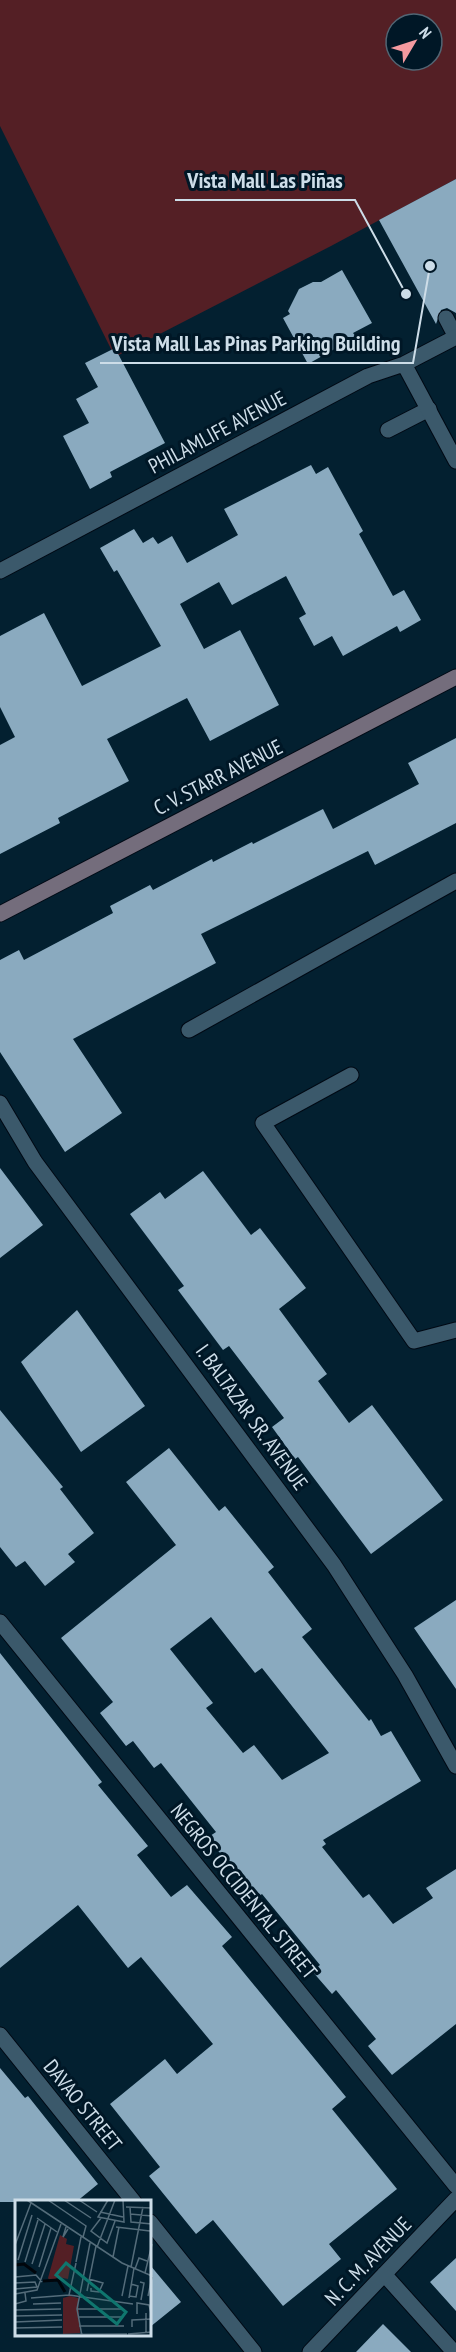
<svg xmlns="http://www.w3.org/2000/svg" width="456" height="2352" font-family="'PT Sans Narrow',sans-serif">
<rect width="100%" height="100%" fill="#032030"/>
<!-- green -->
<path fill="#541f25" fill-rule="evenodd" d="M0,0H456V179L331,246L115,357L0,126ZM396,24H432V60H396Z"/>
<!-- building -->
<path fill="#8aaabf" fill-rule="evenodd" d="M456,179V313L447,308L441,310L436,324L379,220Z
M342,270L372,323L353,333L356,337L308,364L283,318L290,314L288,311L299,289L313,282H321Z
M115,348L165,443L110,472L112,477L90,489L63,436L89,423L76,399L98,387L85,363Z
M311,465L316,474L328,467L363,531L359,534L393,596L404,590L421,620L400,632L397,626L343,656L332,636L314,646L299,618L306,614L286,576L232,605L219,582L180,604L204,649L240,630L279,705L210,741L187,698L107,739L129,781L58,818L60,823L0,854V745L15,737L0,707V636L44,613L82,686L161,646L117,570L114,572L100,548L134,529L143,543L153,537L158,544L172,536L187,563L238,535L224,509Z
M456,738V823L375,865L368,851L201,934L216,963L73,1039L122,1113L65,1152L0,1052V960L19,950L24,960L113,913L110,906L150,885L153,890L212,859L213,862L252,842L253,844L323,809L333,829L419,784L408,763Z
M0,1168L43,1225L0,1258Z
M203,1171L251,1235L260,1228L306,1288L279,1309L327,1374L318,1381L349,1423L372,1405L443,1500L371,1554L298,1457L295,1459L272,1427L284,1418L229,1346L223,1350L178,1290L184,1286L130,1214L160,1192L165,1199Z
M77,1310L145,1406L81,1452L21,1362Z
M0,1410L63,1487L60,1489L94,1533L68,1554L75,1562L45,1586L25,1561L16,1567L0,1547Z
M169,1448L219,1511L225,1506L274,1567L268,1572L312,1629L302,1637L369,1721L371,1719L381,1736L391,1731L421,1781L323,1840L326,1844L322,1847L363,1898L369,1894L393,1924L433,1898L426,1888L456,1869V2024L392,2075L368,2046L376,2039L336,1990L332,1994L312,1971L320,1965L262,1894L258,1897L207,1838L216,1832L161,1763L154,1768L133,1741L126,1746L100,1713L113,1702L61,1638L176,1545L126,1482ZM211,1617L255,1673L262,1668L329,1753L282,1780L254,1745L243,1753L206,1708L213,1703L170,1649Z
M456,1600V1689L414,1628Z
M0,1653L102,1782L98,1785L148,1846L137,1855L171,1897L187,1885L232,1937L222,1946L346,2097L332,2109L397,2189L329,2244L341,2259L283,2306L213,2220L196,2234L149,2176L160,2167L110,2104L165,2059L177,2074L213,2044L141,1957L128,1968L78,1905L0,1968Z
M0,2068L25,2098L28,2096L98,2184L76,2202H0Z
M456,2258V2311L430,2282Z
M150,2265L181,2302L150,2327Z
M383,2324L411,2352H356Z"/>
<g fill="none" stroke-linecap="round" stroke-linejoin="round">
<defs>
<path id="lane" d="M446,318L456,337
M388,430L429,409
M189,1030L456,881
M351,1075L263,1123L414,1341L456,1330"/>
<path id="street" d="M404,364L456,461
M0,571L368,376L404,364L456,337
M0,1103L35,1162L334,1565L405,1675L456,1766
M0,1622L456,2186
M0,2035L134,2202
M150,2222L254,2352
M384,2274L454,2352
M310,2352L456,2199"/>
<path id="secondary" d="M0,914L456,677"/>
</defs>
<!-- lane casing -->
<use href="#lane" stroke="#000914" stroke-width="17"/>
<!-- street casing -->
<use href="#street" stroke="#000914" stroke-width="17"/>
<!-- secondary casing -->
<use href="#secondary" stroke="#000914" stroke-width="17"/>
<!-- lane -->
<use href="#lane" stroke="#3b596b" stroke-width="15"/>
<!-- street -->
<use href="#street" stroke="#3b596b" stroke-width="15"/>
<!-- secondary -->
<use href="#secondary" stroke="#746d7c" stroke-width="15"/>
</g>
<g text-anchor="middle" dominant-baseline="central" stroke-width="6" stroke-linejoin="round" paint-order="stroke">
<!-- street labels -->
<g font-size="21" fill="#cddde8" stroke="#001726">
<text transform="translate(217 432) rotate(-28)">PHILAMLIFE AVENUE</text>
<text transform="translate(218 777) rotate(-27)">C. V. STARR AVENUE</text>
<text transform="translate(252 1417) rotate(54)">I. BALTAZAR SR. AVENUE</text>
<text transform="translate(244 1891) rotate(51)">NEGROS OCCIDENTAL STREET</text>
<text transform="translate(83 2105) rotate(51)">DAVAO STREET</text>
<text transform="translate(368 2261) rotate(-46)">N. C. M. AVENUE</text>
</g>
</g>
<!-- overview -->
<g transform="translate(15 2200)">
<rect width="136" height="136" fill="#032030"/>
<path d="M45,35L52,39L51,44L59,46L53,79L43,77L36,82L33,78ZM55,96L63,98L65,133L48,134V98Z" fill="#541f25"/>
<path fill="none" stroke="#00060c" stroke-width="3" d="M0,65L9,64L21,73M28,81L43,80L50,92"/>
<path fill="none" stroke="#546c7a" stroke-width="1.5" d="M12,0L107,63L137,76M33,0L71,26L68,37M49,0L76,18M64,0L82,12M93,0L83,17L109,22L108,0M111,7L137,8M115,7L116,22L137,24M85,12L108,17M115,14L137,16M22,18L42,32M86,18L76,31L92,43L100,21M51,27L48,37L53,29M101,27L135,31M0,45L16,3M82,47L100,0M98,57L104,27M3,60L17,15M10,62L23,20M61,62L66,37M17,64L30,24M24,67L36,28M116,67L128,7M120,69L124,58L132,61M130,73L137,44M0,77L21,75L27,82M74,79L88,83L84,92L76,91V88M125,82L129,83L126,100M0,83L20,82L22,87M0,89L22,87M72,91L81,46M0,94L22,90L46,24M54,95L61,63M107,96L113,66M114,96L121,97L123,86L116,84M133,96L137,77M16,98L54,95L118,104M114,98L119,68M0,104L11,101L10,93M18,104L46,103M62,109H107M0,110L46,109M122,114V103L134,105L136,113M0,116L47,115M63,117H108M0,122L47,120M64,126H109M117,127V120L137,119M0,128L47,127M131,132V113M113,134L137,132M0,135L112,134M67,136L62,109L75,43"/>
<path fill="#0f766e" fill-opacity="0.15" stroke="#0f766e" stroke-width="3" d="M51,63L111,112L102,124L41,75Z"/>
<rect width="136" height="136" fill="none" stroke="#cddde8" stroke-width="3"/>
</g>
<!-- callouts -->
<path fill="none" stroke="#cddde8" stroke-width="2" d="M406 294L355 200H175M430 266L413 363H100"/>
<g fill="#cddde8" stroke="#001726" stroke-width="2">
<circle cx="406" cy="294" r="6"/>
<circle cx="430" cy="266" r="6"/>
</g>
<g font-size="22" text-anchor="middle" font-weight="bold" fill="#cddde8" stroke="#001726" stroke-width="6" stroke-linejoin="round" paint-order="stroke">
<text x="265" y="188">Vista Mall Las Piñas</text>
<text x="256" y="351">Vista Mall Las Pinas Parking Building</text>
</g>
<!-- north arrow -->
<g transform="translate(414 42) rotate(51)"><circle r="28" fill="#001726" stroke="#526674" stroke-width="1.5"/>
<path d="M0-4.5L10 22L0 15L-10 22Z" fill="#f49aa0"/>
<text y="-9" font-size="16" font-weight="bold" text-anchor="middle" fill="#cddde8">N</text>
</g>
</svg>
